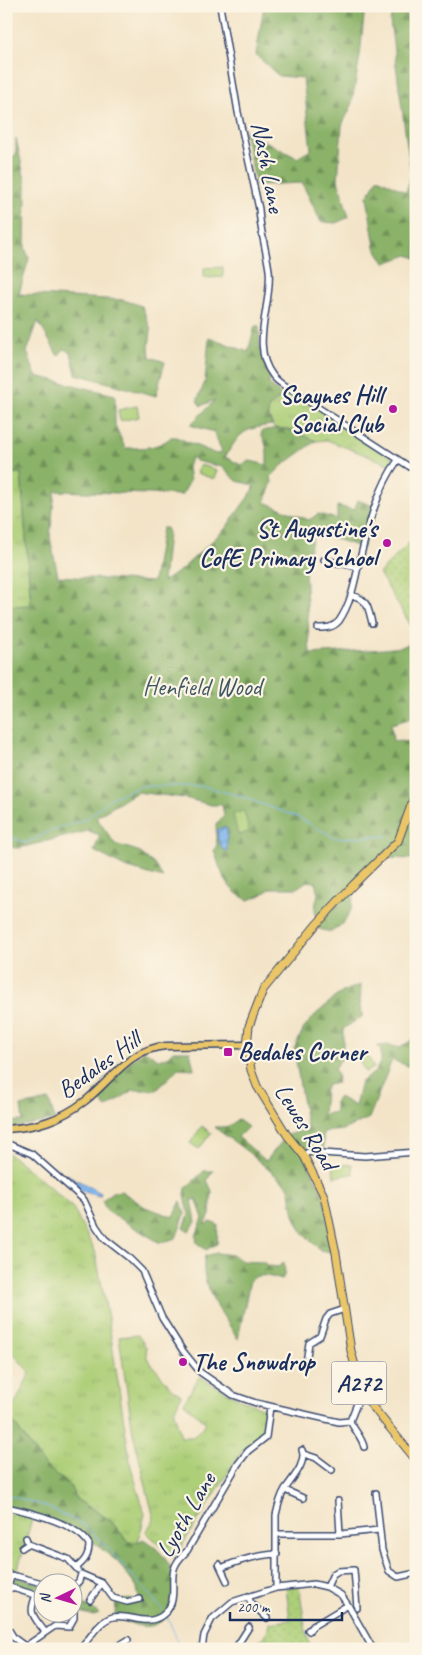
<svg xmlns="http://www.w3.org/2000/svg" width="422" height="1655" font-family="Caveat,sans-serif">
<defs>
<pattern id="grass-tufts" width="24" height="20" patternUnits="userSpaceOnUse" patternTransform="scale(1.25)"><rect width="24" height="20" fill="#adcf78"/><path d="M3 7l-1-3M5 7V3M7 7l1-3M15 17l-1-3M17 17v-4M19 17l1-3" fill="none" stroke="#94b26a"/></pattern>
<pattern id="forest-firs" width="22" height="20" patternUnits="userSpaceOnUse" patternTransform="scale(1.25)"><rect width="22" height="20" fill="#8ab268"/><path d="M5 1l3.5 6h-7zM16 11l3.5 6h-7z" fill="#709159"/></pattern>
<pattern id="park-dots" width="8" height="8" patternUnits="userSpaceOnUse" patternTransform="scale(1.25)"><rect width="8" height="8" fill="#adcf78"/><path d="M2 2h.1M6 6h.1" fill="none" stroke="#94b26a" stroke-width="1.8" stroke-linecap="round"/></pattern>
<pattern id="water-waves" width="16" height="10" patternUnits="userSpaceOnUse" patternTransform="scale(1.25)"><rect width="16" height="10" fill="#7fb6ee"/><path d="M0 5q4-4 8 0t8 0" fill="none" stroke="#6794c4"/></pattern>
</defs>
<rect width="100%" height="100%" fill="#fcf5e5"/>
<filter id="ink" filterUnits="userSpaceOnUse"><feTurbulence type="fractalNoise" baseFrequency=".02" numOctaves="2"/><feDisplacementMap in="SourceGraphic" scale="10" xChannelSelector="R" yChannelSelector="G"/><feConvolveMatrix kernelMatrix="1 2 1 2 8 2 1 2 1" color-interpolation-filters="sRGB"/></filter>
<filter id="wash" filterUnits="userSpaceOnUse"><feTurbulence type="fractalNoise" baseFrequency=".0096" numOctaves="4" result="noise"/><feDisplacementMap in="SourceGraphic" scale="20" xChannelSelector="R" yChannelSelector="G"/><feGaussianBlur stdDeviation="1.12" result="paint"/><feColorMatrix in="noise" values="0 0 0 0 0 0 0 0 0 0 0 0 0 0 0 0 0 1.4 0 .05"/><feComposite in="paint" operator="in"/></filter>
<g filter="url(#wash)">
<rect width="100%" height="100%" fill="#f3e4c8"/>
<!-- grass -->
<path fill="url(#grass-tufts)" stroke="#647f6b" d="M288,388L391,455L393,462L391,465L327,440L316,441L288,429L274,428L268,415L269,407L282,397Z
M6,473H21L31,606H6Z
M6,1151L51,1188L73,1208L95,1251L108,1318L131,1467L145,1514L138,1542H128L110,1520L76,1499L70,1486L44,1465L9,1416L30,1373L6,1345Z
M138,1335L146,1347L147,1358L170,1387L181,1395L174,1412L181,1437H193L206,1423L184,1403L199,1377L240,1399L266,1410L263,1436L242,1451L174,1558L146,1532L154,1519L133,1433L119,1337Z
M12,1508L33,1515L16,1576L6,1572V1527Z"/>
<!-- forest -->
<path fill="url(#forest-firs)" stroke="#527063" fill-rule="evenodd" d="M264,6H365L360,56L351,107L342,125L338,180L349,217L336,223L321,222L302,183L256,185L244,130L297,158L311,150L303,78L279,76L256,55Z
M395,6H416V258L408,255L385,263L375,247L367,197L378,178L406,192L411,174L390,21Z
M16,138L26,185L25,248L29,258L19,294L123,300L142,306L151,330L149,347L150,357L165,362L156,396L76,374L71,353L64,349L58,356L38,321L27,352L36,376L115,395V425L125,448C141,448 158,449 171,437H176L216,454L222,452L214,432L190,425L215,400L201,406L197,401L205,382L209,337L248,352L255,326H259L260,349L270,378L269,384L282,396L269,407L268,415L272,425C242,429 241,432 225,457L241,465L250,461L267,465C267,455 268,444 261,435L262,431C284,425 296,432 316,441L283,465L271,477L272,482L265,502L309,520L318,514L337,519V506L354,510L358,500L375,507L363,548L314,532L305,570L310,654L384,649L401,647L416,641V717L391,724L393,741L416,742V859L382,858L353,885C354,907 351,920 331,932L319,929L316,925L315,907L318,894L315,882L307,881L297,888H271L261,895L249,900C226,892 221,871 214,850L217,845L216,825L224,815L222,805H211L185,798L137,792L96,817L115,844L138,851L156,866L163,878L125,867L94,851L100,835L88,831L19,848L6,847V606L31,605L21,473H6V161L16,155ZM191,457L196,461L222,467L237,481L253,485L254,489L225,529L182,569L163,582L168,533L166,528H162L153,582L58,576L50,537L55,491L182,495L190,481L188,468Z
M361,985L360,1008L363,1016L343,1029V1057L334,1068L338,1078L337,1083L327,1085L325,1090L323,1115L335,1112V1102L339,1097L355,1106L361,1082L375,1072L381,1060V1051L378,1046L389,1045L400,1048L416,1037V1069L392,1060L369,1118L343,1130L323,1132L324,1153L308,1152L304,1156L324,1196L336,1253L320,1250L302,1232L294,1215L289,1187L248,1152L214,1127C223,1127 231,1128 237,1119L248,1127L238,1137L266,1161L287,1135L307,1129L294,1049L303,1030L312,1018L334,998L346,990Z
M144,1050L158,1059L167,1057L173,1051H190L194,1069L178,1068L157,1090H133L106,1108L94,1093Z
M49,1100L55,1120L6,1129V1122L23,1121L21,1106Z
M204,1171H213L207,1180L212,1191L210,1215L205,1225L211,1222L218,1225L217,1244L206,1250L197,1243L196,1236L203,1218L196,1199L192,1200L196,1222L189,1231L184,1228L189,1215L185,1195L186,1188Z
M121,1191L145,1207L173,1217L181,1201L185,1214L176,1238L160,1243L107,1211L102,1201L112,1192Z
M217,1253L233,1255L242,1261L263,1262L268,1266L278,1267L284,1263L285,1273L282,1280C271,1277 259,1272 250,1280L238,1339C223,1314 198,1286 205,1256Z
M9,1416L44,1465L70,1486L76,1499L110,1520L128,1542H138L143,1539C156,1546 168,1559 173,1574C175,1584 172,1600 171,1610C168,1614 164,1619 160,1622C146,1632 127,1623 115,1615L116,1600L139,1599L137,1588L118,1562L80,1532L68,1526L6,1507V1420Z
M17,1577L42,1584V1596L13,1587L12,1585L13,1579Z
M83,1577L88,1579L78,1600C83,1606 93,1608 99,1614L94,1616L73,1610L72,1591L76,1589Z"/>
<!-- park -->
<path fill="url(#park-dots)" stroke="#647f6b" d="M411,541L416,544V634L379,573Z
M299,1586L306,1632L311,1649L274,1648L267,1644L261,1649H256L259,1641C266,1637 268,1631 269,1623L290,1620L286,1588Z"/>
<!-- garden -->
<path fill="#adcf78" stroke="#647f6b" d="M223,267V277L204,278V268Z
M137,406L139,417L120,421L118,410Z
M200,465L217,470L214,479L197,473Z
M244,811L249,832L238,835L233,814Z
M366,1052L374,1068L365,1072L357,1056Z
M202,1126L211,1133L199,1149L190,1143Z
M352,1164L353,1174L334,1177L333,1166Z"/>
<!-- water -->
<path fill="url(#water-waves)" stroke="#4d72a6" d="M223,827L227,829V851L222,849L218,839L217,830Z
M66,1174L101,1193L100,1196C87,1193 69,1189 66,1174Z"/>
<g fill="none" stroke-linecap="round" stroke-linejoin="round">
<!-- stream -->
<path stroke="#7fb6ee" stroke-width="1" d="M6,837H11L26,843L48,832L86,819L111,798L140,786H203L243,797L297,817L335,838L388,836
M6,1493L11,1496L45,1506L84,1525L107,1547L163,1610
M167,1616L181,1649"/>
</g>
</g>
<g filter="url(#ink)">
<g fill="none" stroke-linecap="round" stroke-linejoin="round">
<defs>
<path id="minor" d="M220,6L238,112L259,209C260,230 266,249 269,270C273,304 249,345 273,376C277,381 283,385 288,388L416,471
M324,560L358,567
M352,595C368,600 368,607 372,623
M318,628C326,628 333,628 339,621C350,605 354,586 358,567C367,531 376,490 398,460
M6,1143L32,1154L84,1200L96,1226L105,1239L128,1257L142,1271L162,1318L183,1351L200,1372L233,1395L256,1403L339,1422L350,1421L358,1401L363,1395
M304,1156L308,1152L365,1156L416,1152
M306,1362L309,1343L320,1336L326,1319L330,1314L345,1309
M350,1421C354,1430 362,1437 364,1447
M304,1454L316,1458L332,1470
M285,1490L303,1498
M376,1493L382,1550L389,1571L398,1577L416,1573
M338,1501L340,1534
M6,1507C30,1512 76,1523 89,1544C89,1555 85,1561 76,1568
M276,1534H340L379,1530
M28,1544L68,1559L78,1570
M22,1548L28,1544L26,1538
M219,1564L227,1581
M221,1568C240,1560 256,1555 277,1554
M6,1571L11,1577
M81,1574L102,1583L113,1598L127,1602L140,1599
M11,1577L16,1576L42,1583
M6,1586L42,1597
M327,1587L333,1574L338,1571L354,1570L357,1608
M72,1588L79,1581L81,1574
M276,1588V1515C278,1506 280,1497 285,1489C292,1479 307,1463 302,1450
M6,1593L11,1577
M36,1595C28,1615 33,1615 45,1632
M248,1596L251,1603L267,1618
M90,1600L102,1583
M6,1625L14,1638L29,1649
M308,1630L309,1631L313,1626L348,1605
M26,1646L55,1626L69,1627L74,1618V1611L72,1610
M108,1648V1649
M80,1649C90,1639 98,1621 113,1617C129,1613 149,1629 165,1613C178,1600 170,1583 174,1569C176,1561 182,1556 187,1551L238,1464L248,1451L266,1437L270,1407
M113,1649L128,1640
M202,1649L204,1635L212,1619L232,1602L276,1588L314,1584L327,1587L341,1595L348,1605L373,1649
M235,1649L249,1627"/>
<path id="major" d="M6,1129C37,1127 60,1120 85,1101C112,1080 128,1049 166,1046L247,1045"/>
<path id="highway" d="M416,792L398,841L353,885L316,925L263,990L249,1026L247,1045L251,1070L257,1086L287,1135L304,1156L324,1196L336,1253L351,1351L363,1395L416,1460"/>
</defs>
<!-- minor casing -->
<use href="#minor" stroke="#3b4a6e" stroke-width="8"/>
<!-- major casing -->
<use href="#major" stroke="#3b4a6e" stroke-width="9"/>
<!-- highway casing -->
<use href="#highway" stroke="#3b4a6e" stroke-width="9"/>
<!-- minor -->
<use href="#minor" stroke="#fff" stroke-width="5"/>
<!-- major -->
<use href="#major" stroke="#ebc669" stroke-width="6"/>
<!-- highway -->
<use href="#highway" stroke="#ebc669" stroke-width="7"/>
</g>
</g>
<!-- markers -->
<g fill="#b5179e" stroke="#fcf5e5" stroke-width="2">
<circle cx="393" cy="409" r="5"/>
<circle cx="387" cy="543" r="5"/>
<rect x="223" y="1047" width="10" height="10" rx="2.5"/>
<circle cx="183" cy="1362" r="5"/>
</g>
<g text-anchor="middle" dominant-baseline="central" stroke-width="4.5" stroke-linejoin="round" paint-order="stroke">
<!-- shield labels -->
<rect fill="#fcf5e5" stroke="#5e6a86" stroke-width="1" x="331.5" y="1361.5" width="55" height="43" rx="4"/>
<g font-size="24" font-weight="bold" fill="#1b2f5e">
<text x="359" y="1383">A272</text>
</g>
<!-- street labels -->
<g font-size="25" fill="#1b2f5e" stroke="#fcf5e5">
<text transform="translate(268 167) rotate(79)">Nash Lane</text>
<text transform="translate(99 1065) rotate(-36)">Bedales Hill</text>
<text transform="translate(306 1127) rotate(58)">Lewes Road</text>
<text transform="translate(186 1515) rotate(-60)">Lyoth Lane</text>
</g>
<!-- poi labels -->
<g font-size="25" font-weight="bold" fill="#1b2f5e" stroke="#fcf5e5" text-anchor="end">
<text x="383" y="395">Scaynes Hill<tspan x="383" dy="29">Social Club</tspan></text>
<text x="377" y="529">St Augustine's<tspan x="377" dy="29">CofE Primary School</tspan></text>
<text x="238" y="1052" text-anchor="start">Bedales Corner</text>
<text x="193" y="1362" text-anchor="start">The Snowdrop</text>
</g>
<!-- park labels -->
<g font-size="25" fill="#405764" stroke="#fcf5e5">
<text x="202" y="687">Henfield Wood</text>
</g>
</g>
<!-- margin -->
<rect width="422" height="1655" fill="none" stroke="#fcf5e5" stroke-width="25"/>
<!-- north arrow -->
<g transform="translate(58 1598) rotate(265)"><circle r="24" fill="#fcf5e5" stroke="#a2a6af"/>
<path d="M0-4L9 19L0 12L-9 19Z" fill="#b5179e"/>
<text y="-8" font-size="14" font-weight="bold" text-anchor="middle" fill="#1b2f5e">N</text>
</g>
<!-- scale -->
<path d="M230 1612v8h112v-8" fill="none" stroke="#1b2f5e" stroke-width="2.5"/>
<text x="237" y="1612" font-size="15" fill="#1b2f5e" stroke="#fcf5e5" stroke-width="4" paint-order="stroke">200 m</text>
</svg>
